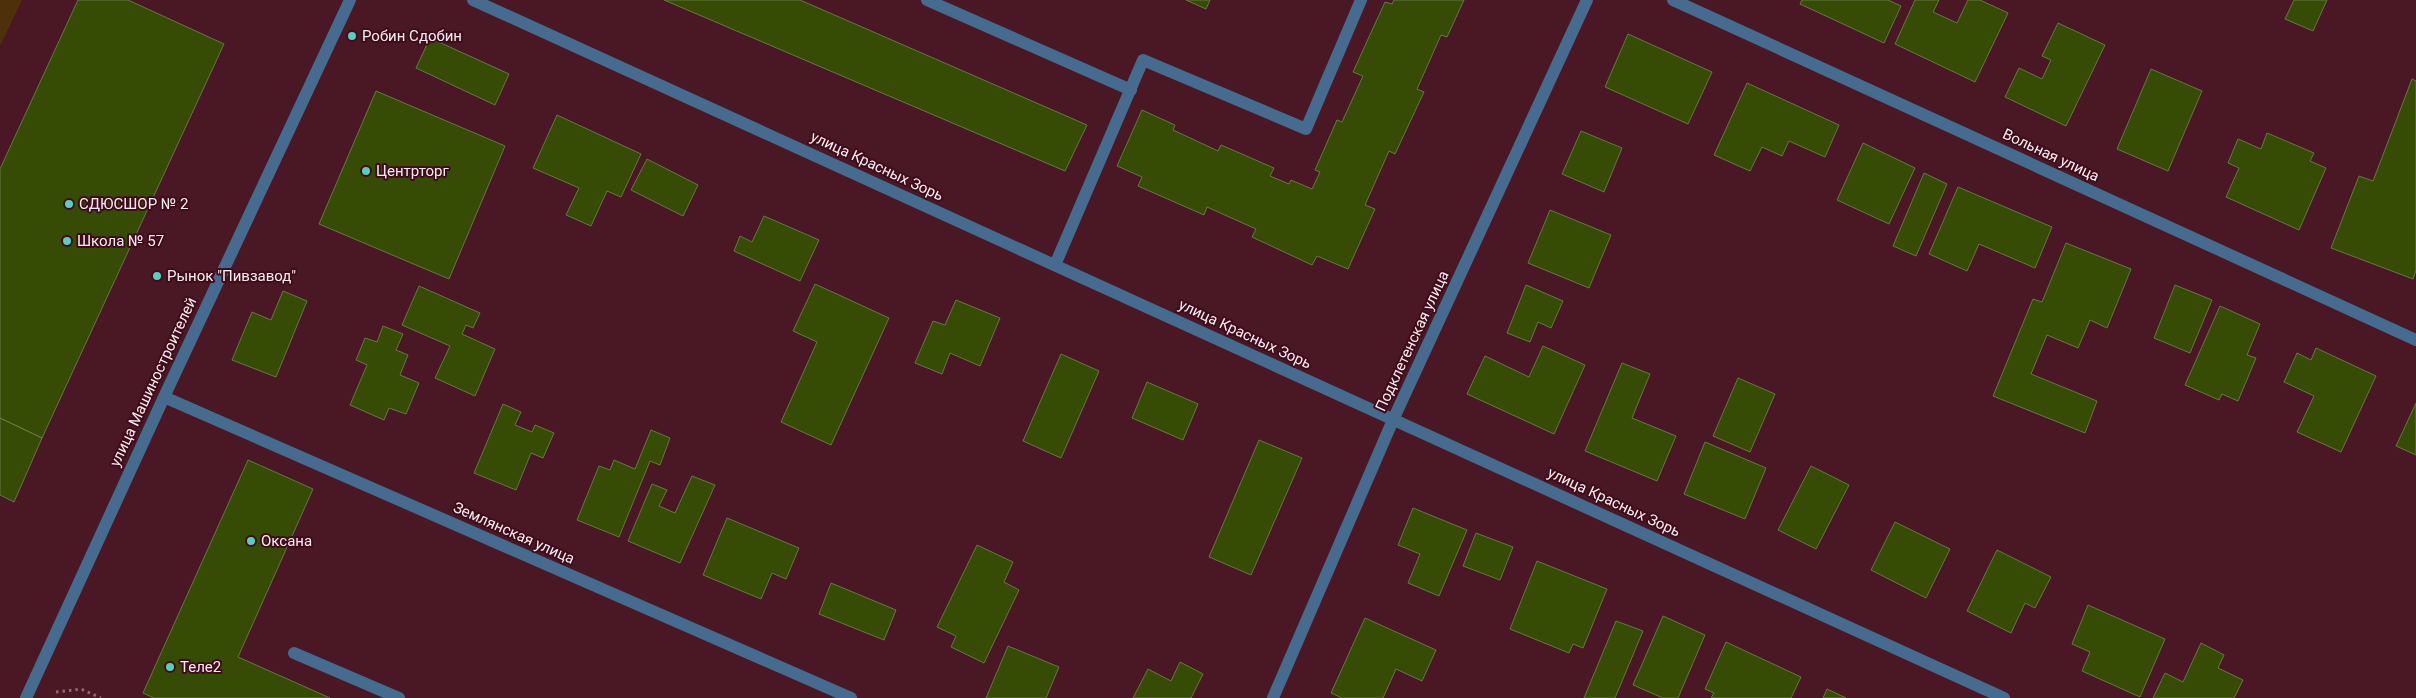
<svg xmlns="http://www.w3.org/2000/svg" width="2416" height="698" font-family="Roboto,sans-serif">
<rect width="100%" height="100%" fill="#4a1725"/>
<!-- green -->
<path fill="#4e300b" d="M0,0H22L0,46Z"/>
<!-- building -->
<path fill="#364b04" stroke="#647945" d="M78,0H128L224,44L42,438L0,418V169Z
M664,0H800L1087,125L1065,171Z
M1186,0H1210L1206,9Z
M1394,0H1464L1447,37L1441,35L1417,89L1424,92L1395,154L1389,151L1365,205L1375,209L1348,269L1317,256L1312,265L1252,237L1256,229L1207,207L1204,215L1138,186L1142,177L1117,166L1142,110L1175,125L1173,130L1218,151L1221,145L1274,168L1270,176L1289,184L1291,180L1312,189L1320,172L1315,170L1337,120L1342,122L1363,76L1353,72L1385,2L1392,4Z
M1802,0H1888L1901,6L1884,43L1800,4Z
M1915,0H1939L1933,12L1957,23L1968,0H1980L2008,13L1975,82L1895,44Z
M2294,0H2327L2313,31L2285,19Z
M2058,23L2105,45L2066,126L2005,97L2019,68L2042,79L2051,60L2042,56Z
M1628,34L1712,72L1688,124L1605,87Z
M430,38L509,74L495,105L416,68Z
M2151,69L2202,91L2168,171L2117,149Z
M2412,79L2416,81V270L2413,279L2331,248L2359,176L2373,181Z
M1747,83L1839,125L1825,157L1789,141L1782,156L1762,147L1750,171L1714,155Z
M376,91L505,146L449,279L319,224Z
M557,115L641,154L621,197L607,191L591,226L566,215L579,188L533,168Z
M1581,131L1622,148L1604,192L1562,174Z
M2267,133L2314,153L2310,161L2326,168L2299,230L2226,197L2239,168L2228,163L2238,139L2261,149Z
M1863,143L1915,168L1889,224L1837,200Z
M647,159L698,185L683,216L631,190Z
M1924,173L1947,184L1916,256L1893,246Z
M1958,187L2052,227L2035,268L1979,244L1967,271L1929,254Z
M1550,210L1611,235L1589,288L1528,263Z
M764,216L819,240L800,281L734,251L740,236L752,242Z
M2066,243L2131,269L2107,328L2090,320L2078,348L2047,335L2031,374L2097,401L2085,433L1993,396L2033,299L2042,302Z
M815,284L889,318L831,445L781,422L817,342L793,331Z
M1526,285L1563,301L1551,328L1538,322L1530,342L1507,333Z
M2175,285L2212,300L2190,353L2154,338Z
M419,286L480,313L473,328L466,325L462,334L495,349L475,396L435,378L450,346L402,325Z
M283,291L307,301L276,377L232,360L252,312L271,320Z
M956,300L1000,318L980,366L950,353L942,374L915,363L933,321L945,325Z
M2220,306L2260,324L2247,355L2256,358L2238,401L2222,394L2219,400L2185,385Z
M383,326L403,334L396,350L408,355L400,375L419,383L406,414L389,408L384,420L350,405L367,365L356,360L365,338L377,342Z
M1543,346L1585,365L1554,434L1467,394L1485,356L1529,377Z
M2316,348L2376,376L2341,452L2297,432L2314,396L2284,382L2297,353L2311,360Z
M1061,354L1099,371L1061,458L1023,441Z
M1622,363L1650,374L1632,418L1676,436L1657,481L1585,451Z
M1738,378L1775,394L1750,452L1713,436Z
M1147,382L1198,404L1183,440L1132,418Z
M2416,403V455L2396,446Z
M503,404L521,412L515,425L532,432L535,425L554,433L543,458L531,453L516,490L474,473Z
M0,418L42,438L14,502L0,495Z
M651,430L670,438L660,465L650,461L619,537L577,520L599,466L610,470L614,460L635,469Z
M1259,440L1302,458L1251,575L1209,557Z
M1705,442L1766,468L1745,519L1684,494Z
M248,460L313,489L238,657L330,698H154L143,693Z
M1811,466L1849,485L1816,549L1778,530Z
M692,476L715,485L680,563L628,541L652,484L667,490L659,506L675,513Z
M1413,508L1467,530L1439,596L1408,583L1420,554L1398,545Z
M727,518L799,548L786,579L772,573L761,599L703,575Z
M1895,522L1950,549L1926,598L1871,570Z
M1476,533L1513,547L1500,580L1463,566Z
M977,545L1013,562L1004,582L1019,590L984,663L951,647L956,636L937,627Z
M1997,550L2051,577L2035,608L2025,603L2011,633L1967,611Z
M1537,561L1607,589L1583,648L1573,644L1569,653L1510,629Z
M831,583L896,610L884,640L819,614Z
M2088,605L2165,639L2140,697L2082,671L2090,652L2072,644Z
M1663,616L1705,635L1678,698H1663L1633,685Z
M1365,618L1436,650L1422,681L1396,669L1383,698H1342L1331,693Z
M1616,621L1643,631L1615,698H1584Z
M1726,642L1801,677L1791,698H1711L1714,693L1705,689Z
M2201,643L2224,655L2218,668L2243,680L2234,698H2153L2165,673L2183,682Z
M1008,646L1059,667L1046,698H986Z
M1180,662L1203,674L1191,698H1133L1148,669L1171,681Z
M1827,689L1846,698H1823Z"/>
<g fill="none" stroke-linecap="round" stroke-linejoin="round">
<!-- path -->
<path stroke="#8e6972" stroke-width="3" stroke-dasharray="2.5 4" stroke-linecap="butt" d="M56,692L81,689L101,698"/>
<!-- minor -->
<path stroke="#456b8e" stroke-width="12" d="M473,0L2004,698
M927,0L1131,90
M1673,0L2416,340
M1055,265L1143,60L1306,129L1361,0
M164,397L851,698
M294,653L399,698
M26,698L164,397L350,0
M1273,698L1393,420L1587,0"/>
</g>
<!-- markers -->
<g fill="#57cec2" stroke="#3f0c1c" stroke-width="2">
<circle cx="352" cy="36" r="5"/>
<circle cx="366" cy="171" r="5"/>
<circle cx="69" cy="204" r="5"/>
<circle cx="67" cy="241" r="5"/>
<circle cx="157" cy="276" r="5"/>
<circle cx="251" cy="541" r="5"/>
<circle cx="170" cy="667" r="5"/>
</g>
<g text-anchor="middle" dominant-baseline="central" stroke-width="4" stroke-linejoin="round" paint-order="stroke">
<!-- poi labels -->
<g font-size="15" fill="#fceef0" stroke="#3f0c1c" text-anchor="start">
<text x="362" y="36">Робин Сдобин</text>
<text x="376" y="171">Центрторг</text>
<text x="79" y="204">СДЮСШОР № 2</text>
<text x="77" y="241">Школа № 57</text>
<text x="167" y="276">Рынок "Пивзавод"</text>
<text x="261" y="541">Оксана</text>
<text x="180" y="667">Теле2</text>
</g>
<!-- street labels -->
<g font-size="15" fill="#fceef0" stroke="#3f0c1c">
<text transform="translate(2051 155) rotate(25)">Вольная улица</text>
<text transform="translate(877 166) rotate(25)">улица Красных Зорь</text>
<text transform="translate(1245 334) rotate(25)">улица Красных Зорь</text>
<text transform="translate(1412 341) rotate(-65)">Подклетенская улица</text>
<text transform="translate(153 382) rotate(-65)">улица Машиностроителей</text>
<text transform="translate(1614 502) rotate(25)">улица Красных Зорь</text>
<text transform="translate(514 533) rotate(24)">Землянская улица</text>
</g>
</g>
</svg>
